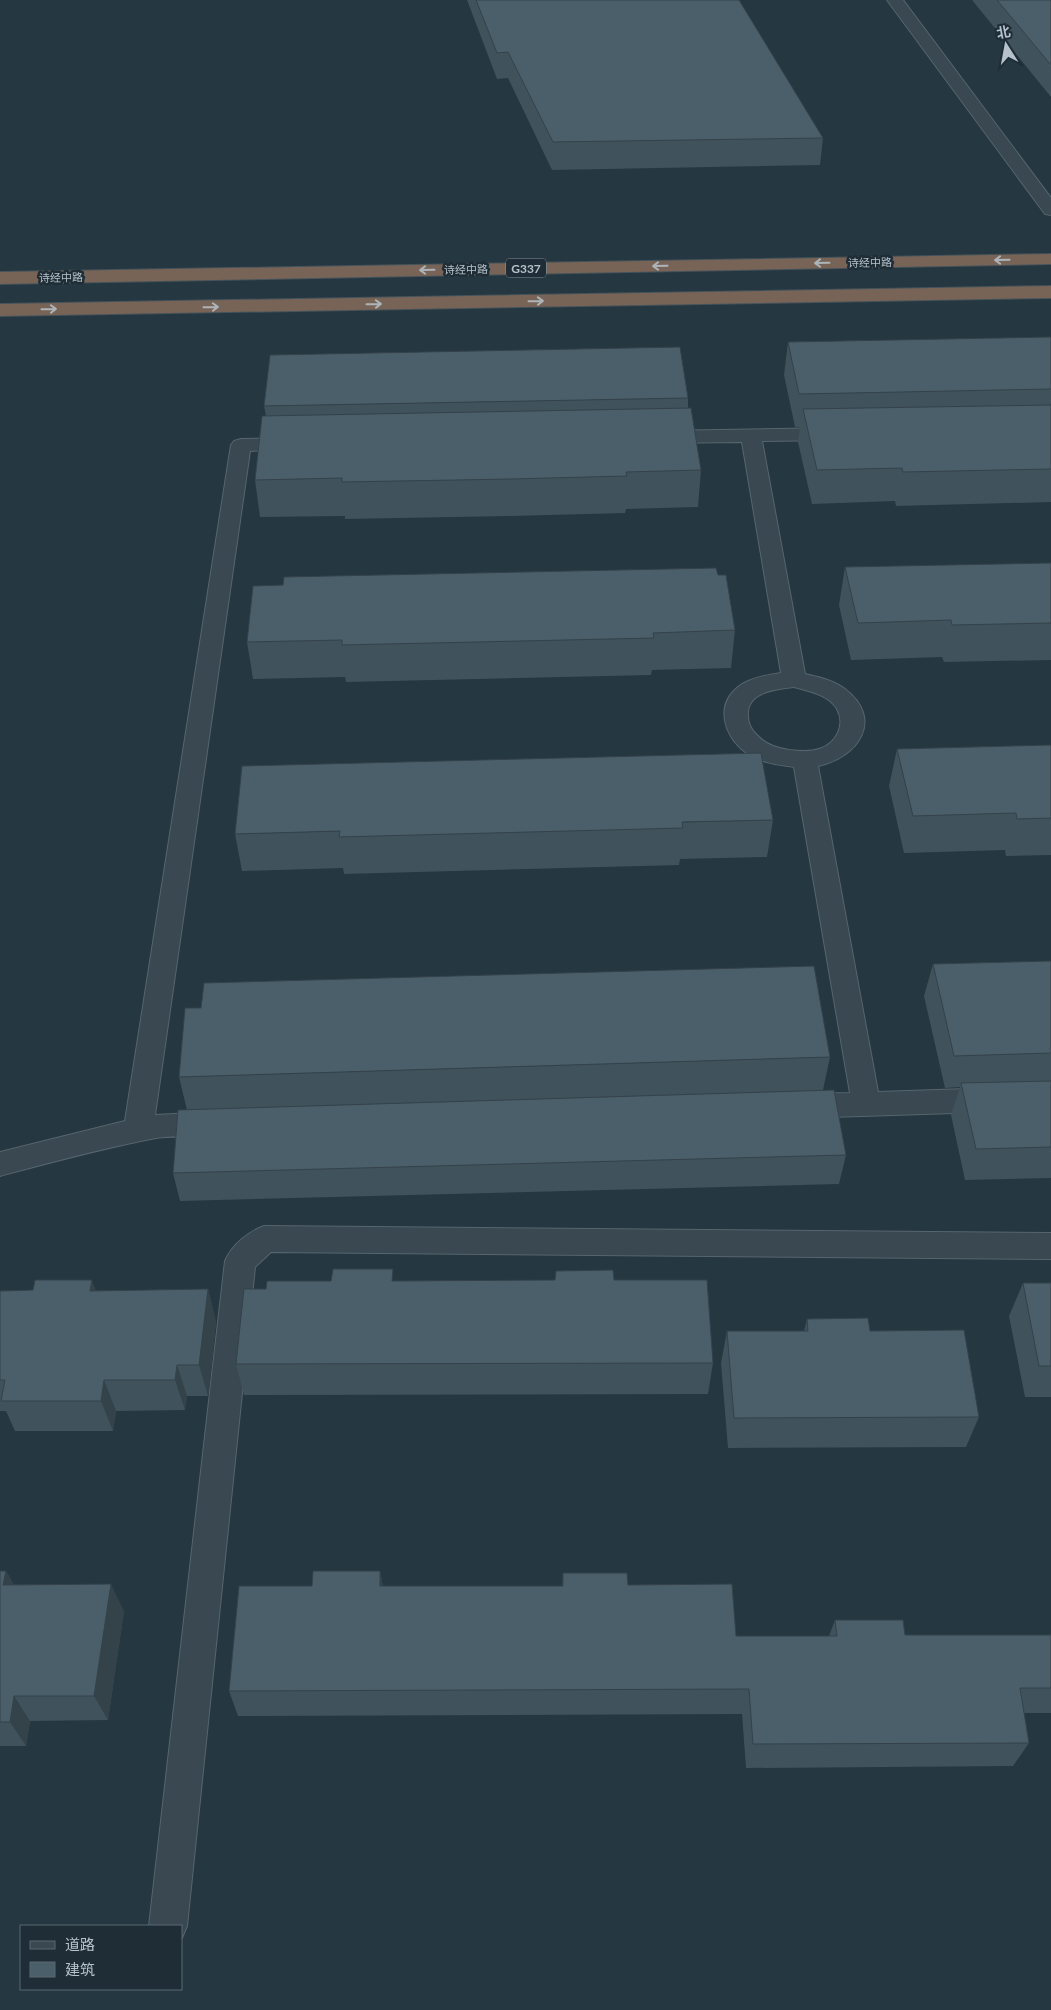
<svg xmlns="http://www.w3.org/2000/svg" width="1051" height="2010" font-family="Lato,'Noto Sans SC',sans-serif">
<rect width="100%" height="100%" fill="#253741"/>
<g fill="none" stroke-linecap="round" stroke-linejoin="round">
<defs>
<path id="minor" d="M887,0H903L1051,198V215L1045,214Z
M836,428L843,430L846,434L843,438L836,440L762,441L805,674C818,677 833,680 845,689C884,719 859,757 818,766L878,1092L1051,1086V1110L799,1118L789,1114L785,1106L789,1098L799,1094L850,1093L794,767C779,765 763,763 750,755C726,741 713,707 738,687C749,678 767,675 781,673L742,442L659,443L652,441L649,437L652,433L659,431ZM794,687C809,691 829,695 837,709C846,725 836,744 819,749C810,752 798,751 789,750C777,748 766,745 758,736C752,731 748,724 748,716C746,692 776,689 794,687Z
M296,438L303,440L306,444L303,448L250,451L155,1115L214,1112L224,1116L228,1124L224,1132C202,1140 179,1134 156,1138C103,1148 52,1162 0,1176V1152L125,1121L231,445L234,441L241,439Z
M264,1226L1051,1233V1259L271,1252L255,1267L187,1926L181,1940V1926H149L225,1261C232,1245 248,1232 264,1226Z"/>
<path id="highway" d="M1051,254V264L0,284V272Z
M1051,286V298L0,316V304Z"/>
</defs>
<!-- minor casing -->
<use href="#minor" stroke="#57656e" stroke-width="2"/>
<!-- highway casing -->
<use href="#highway" stroke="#44525b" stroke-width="2"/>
<!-- minor -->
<use href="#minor" fill="#394851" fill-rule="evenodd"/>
<!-- highway -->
<use href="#highway" fill="#776456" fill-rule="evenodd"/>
</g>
<!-- wall -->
<path fill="#40525b" d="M467,0H739L823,138L820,165L552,170L508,78L497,79Z
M972,0H1051V97Z
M1051,337V502L896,506L895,501L812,504L798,442L800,427H795L784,375L788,342Z
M688,398V408L701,470L698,507L626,509L625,513L511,516L345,519V516L260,517L255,480L266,416L264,406Z
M1051,563V660L944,662L942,657L851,660L839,605L845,567Z
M718,575L735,630L731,668L652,670L651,675L346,682L345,677L253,679L247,642Z
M1051,745V855L1006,856L1005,850L904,853L889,786L897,749Z
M773,820L767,857L680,859L679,865L344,874L343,868L242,871L235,834Z
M1051,961V1178L965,1180L951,1115L960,1087L945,1088L924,996L933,964Z
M830,1057L823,1090L846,1155L839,1184L180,1201L173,1173L187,1110L179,1077Z
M614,1280L713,1363L708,1394L244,1395L236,1364L266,1289L394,1281Z
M1023,1283H1051V1397H1025L1009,1316Z
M208,1289L216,1322L208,1396H187L185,1410L116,1411L113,1431H15L6,1411H0V1291H96Z
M807,1319L870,1331L979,1417L966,1447L728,1448L721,1363L727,1331H804Z
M0,1571H6L14,1585L124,1611L108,1720L30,1721L26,1746H0Z
M380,1571L383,1586H562L563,1573L628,1585L736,1636H829L835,1620L905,1635H1051V1713H1024L1029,1743L1013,1766L746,1768L742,1714L238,1716L229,1691L312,1586Z"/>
<!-- shaded-wall -->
<path fill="#34424a" d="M92,1280L104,1312L90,1291Z
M208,1289L216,1322L208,1396L199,1365Z
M177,1365L187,1396L185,1410L175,1380Z
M104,1380L116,1411L113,1431L101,1401Z
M6,1571L21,1598L3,1585Z
M380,1571L385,1598L380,1586Z
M111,1584L124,1611L108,1720L94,1696Z
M14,1696L30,1721L26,1746L10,1722Z"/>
<!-- building -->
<path fill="#4b5f6a" stroke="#34424a" d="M476,0H739L823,138L553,142L508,52L497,53Z
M997,0H1051V65Z
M1051,337V389L799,394L788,342Z
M680,347L688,398L264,406L270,355Z
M1051,405V469L903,472L902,468L817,470L803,409Z
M691,408L701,470L626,472L627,476L511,479L342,482V478L255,480L262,416Z
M1051,563V623L952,625L951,620L858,623L845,567Z
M716,568L718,575H726L735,630L653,633L654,638L342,645V640L247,642L253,586L283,585L284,577Z
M1051,745V818L1017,819L1016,813L913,816L897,749Z
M761,753L773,820L682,822L683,828L339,837L340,831L235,834L242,766Z
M1051,961V1053L954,1056L933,964Z
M814,966L830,1057L179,1077L185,1008H201L204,983Z
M1051,1081V1147L976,1149L961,1083Z
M834,1090L846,1155L173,1173L178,1110Z
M333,1269H393L392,1281L555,1280L556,1271L613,1270L614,1280H707L713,1363L236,1364L244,1289H266L267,1281H331Z
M35,1280H92L90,1291L208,1289L199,1365H177L175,1380H104L101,1401H1L5,1380H0V1291L33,1290Z
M1023,1283H1051V1366H1039Z
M868,1318L870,1331L964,1330L979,1417L734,1418L727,1331H808L807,1319Z
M0,1571H6L3,1585L111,1584L94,1696H14L10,1722H0Z
M313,1571H380V1586H563V1573H627L628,1585L732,1584L736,1636H837L835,1620H903L905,1635H1051V1688H1020L1029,1743L753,1744L749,1689L229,1691L239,1586H312Z"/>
<!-- one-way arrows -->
<defs><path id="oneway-shaft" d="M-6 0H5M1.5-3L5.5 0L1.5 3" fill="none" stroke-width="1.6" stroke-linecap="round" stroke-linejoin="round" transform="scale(1.25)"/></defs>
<g stroke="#adb4b9">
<use href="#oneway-shaft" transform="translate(1002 260) rotate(179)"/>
<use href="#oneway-shaft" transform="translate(822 263) rotate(179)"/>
<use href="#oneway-shaft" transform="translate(660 266) rotate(179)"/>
<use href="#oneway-shaft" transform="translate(427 270) rotate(179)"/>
<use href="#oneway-shaft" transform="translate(536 301) rotate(-1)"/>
<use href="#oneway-shaft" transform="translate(374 304) rotate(-1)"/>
<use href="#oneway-shaft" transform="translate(211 307) rotate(-1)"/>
<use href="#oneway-shaft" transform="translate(49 309) rotate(-1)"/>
</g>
<g text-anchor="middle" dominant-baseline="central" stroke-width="5" stroke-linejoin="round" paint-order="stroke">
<!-- far-street labels -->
<g font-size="11" fill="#b6c2cb" stroke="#1e2d36">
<text transform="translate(870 262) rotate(-1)">诗经中路</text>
<text transform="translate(466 269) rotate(-1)">诗经中路</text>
<text transform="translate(61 277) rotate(-1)">诗经中路</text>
</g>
<!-- shield labels -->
<rect fill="#1e2d36" stroke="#88959e" stroke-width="1" x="506" y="258.5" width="40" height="19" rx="4"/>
<g font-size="12" font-weight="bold" fill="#b6c2cb">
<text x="526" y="268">G337</text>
</g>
</g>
<!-- legend -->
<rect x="20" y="1925" width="162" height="65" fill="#1e2d36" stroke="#5b6972"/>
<rect x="30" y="1941" width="25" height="8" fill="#394851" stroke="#5b6972"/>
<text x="65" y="1950" font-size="15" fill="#b6c2cb">道路</text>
<rect x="30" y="1962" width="25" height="15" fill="#4b5f6a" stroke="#5b6972"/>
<text x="65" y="1975" font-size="15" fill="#b6c2cb">建筑</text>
<!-- north arrow -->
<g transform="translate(1006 45) rotate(349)" stroke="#1e2d36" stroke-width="4" paint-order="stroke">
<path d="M0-4L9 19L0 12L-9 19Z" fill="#b6c2cb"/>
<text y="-8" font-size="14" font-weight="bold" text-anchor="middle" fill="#b6c2cb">北</text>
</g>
</svg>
